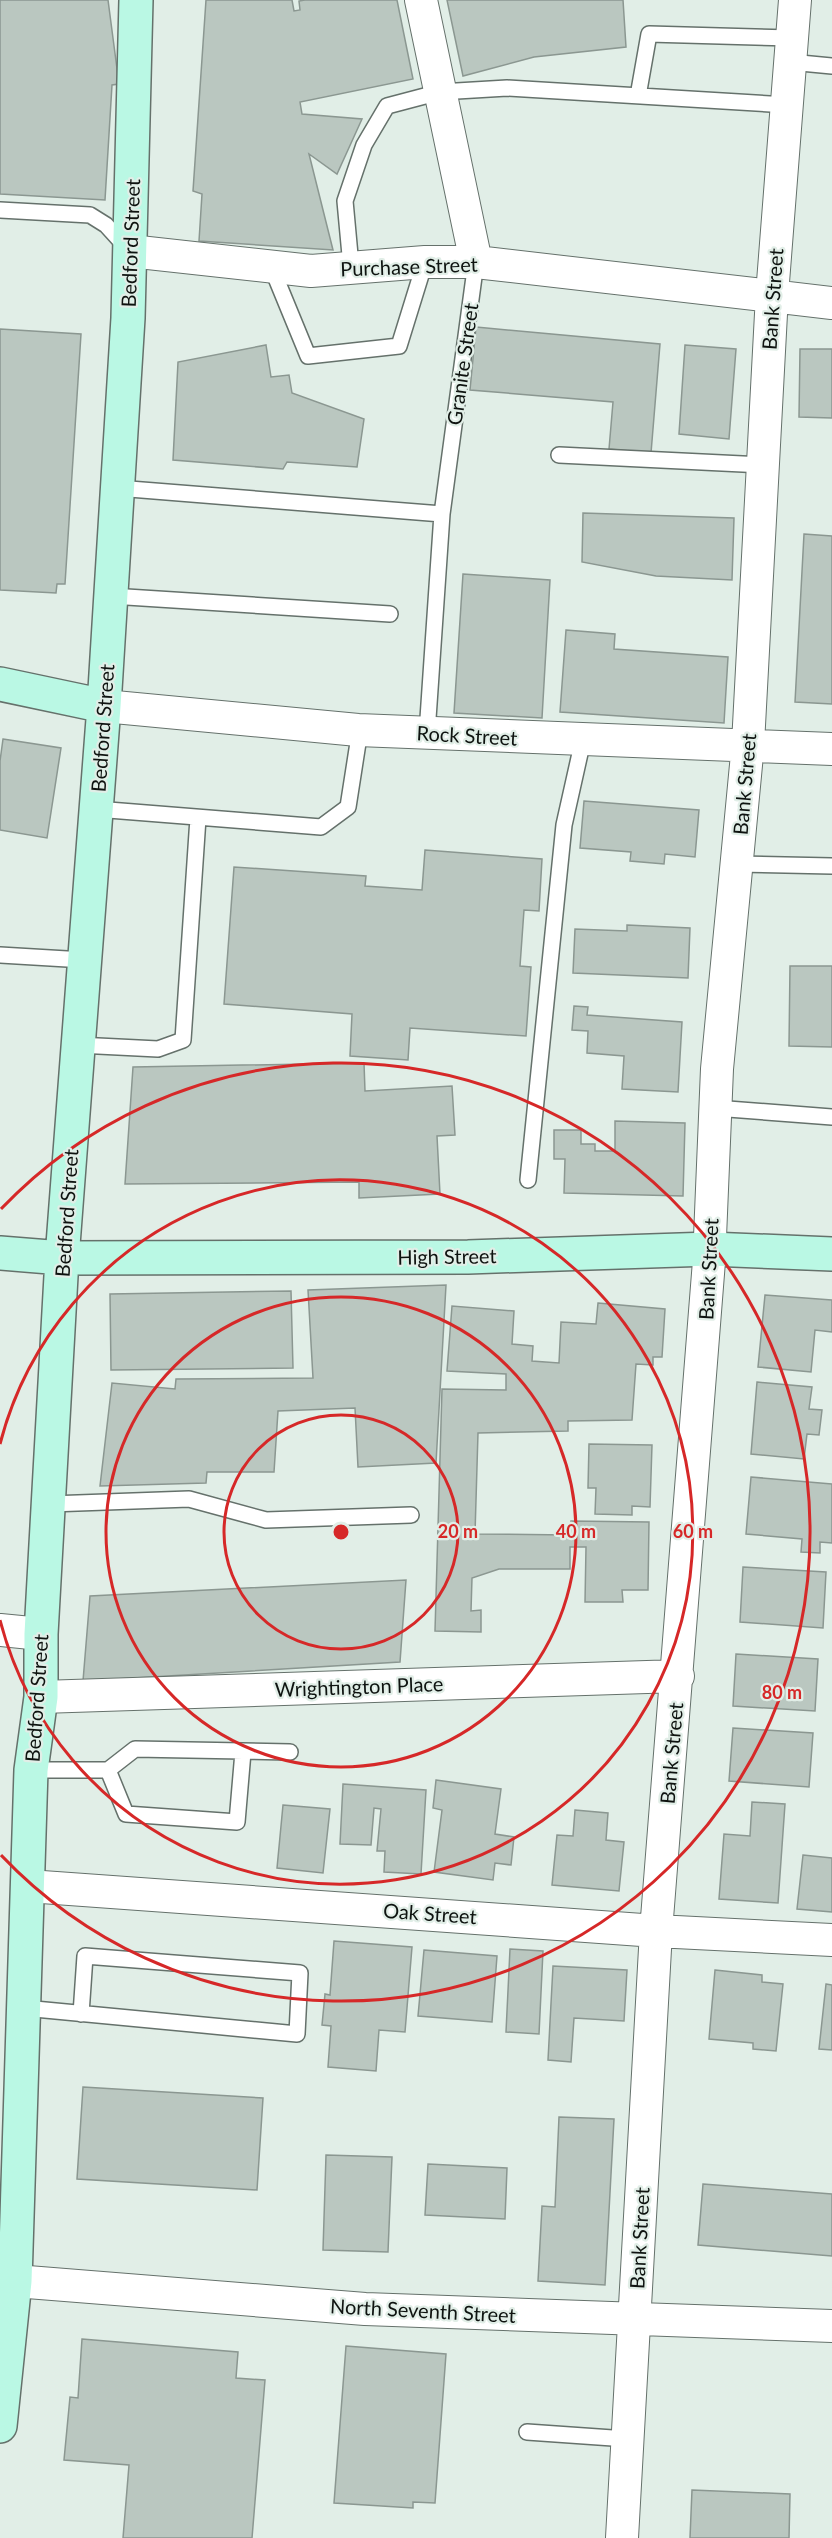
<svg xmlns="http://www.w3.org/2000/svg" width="832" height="2538" font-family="Lato,sans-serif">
<rect width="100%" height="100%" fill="#e1eee7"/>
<!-- building -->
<path fill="#bac7c0" stroke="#8b9791" stroke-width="1.5" d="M0,0H108L119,84L112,85L105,200L0,194Z
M206,0H292L294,11L300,10L299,1L305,0H397L413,79L300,102L302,114L362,119L337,174L309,154L333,250L199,241L202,194L193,191Z
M447,0H623L626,47L534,57L463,76Z
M476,327L660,344L651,453L609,449L613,402L470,390Z
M0,329L81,334L65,584H57L56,593L0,590Z
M266,345L271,377L289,375L292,393L364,419L357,467L287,462L283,469L173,460L178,362Z
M685,345L736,349L729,439L679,434Z
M800,349H832V418L799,417Z
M583,513L734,518L732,580L656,576L582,562Z
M804,534L832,536V704L795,702Z
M463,574L550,580L542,718L454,713Z
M566,630L615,634L614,649L728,657L724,723L560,712Z
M3,739L61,748L47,838L0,830V761Z
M584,801L699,810L695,857L665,854L664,864L630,861L631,852L580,848Z
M425,850L542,859L539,911L524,910L520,966L531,967L526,1036L410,1028L408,1060L350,1056L352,1014L224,1004L234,867L366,876L365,886L422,890Z
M627,925L690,928L688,978L573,973L575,929L627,931Z
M790,966H832V1047L789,1046Z
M574,1006L588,1007L587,1015L682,1022L678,1092L622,1089L624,1056L587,1053L588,1031L572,1030Z
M364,1063L365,1091L452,1086L455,1135L437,1136L440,1194L359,1198V1182L125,1184L133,1067Z
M615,1121L685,1123L683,1196L564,1193L565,1159H554V1130H581V1144H595V1151H615Z
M446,1285L436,1463L358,1467L355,1408L278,1411L274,1472H207L206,1483L100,1486L112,1383L175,1389L176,1379L313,1378L308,1290Z
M291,1291L293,1368L111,1370L110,1294Z
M765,1295L832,1300V1332L815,1330L811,1372L758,1367Z
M598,1303L665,1309L662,1357H653V1365L636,1364L632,1420L568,1421V1431L478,1433L475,1534L570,1535L571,1521L649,1522L648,1590H622L623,1602H585L586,1547H570V1569H499L472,1578L471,1611L481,1610V1632L435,1631L442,1389L506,1390V1374L447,1371L452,1306L514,1311L512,1344L533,1346L532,1361L559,1363L561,1322L596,1324Z
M757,1382L812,1387L809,1409L822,1410L819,1435L807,1434L804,1459L751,1454Z
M589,1444L652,1445L650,1507L632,1506V1515L595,1514L596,1488H588Z
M751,1477L832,1484V1543L820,1542V1553L801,1552L802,1539L746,1534Z
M743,1567L826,1572L823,1628L740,1622Z
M406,1580L400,1662L83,1681L90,1596Z
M736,1654L818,1659L815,1711L733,1706Z
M733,1728L813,1733L809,1787L729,1781Z
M436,1780L501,1789L495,1834L514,1837L511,1865L495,1863L493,1880L434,1872L442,1810L433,1808Z
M343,1784L426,1790L421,1874L384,1872L385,1851H377L381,1809L374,1808L371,1845L340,1844Z
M752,1802L785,1804L778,1903L719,1899L724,1834L750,1836Z
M283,1805L330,1809L323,1873L277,1868Z
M575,1810L608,1813L606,1840L624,1842L619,1891L552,1885L557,1835L573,1836Z
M803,1855L832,1858V1912L797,1909Z
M334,1941L412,1947L405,2032L379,2030L376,2071L328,2067L331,2026L322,2025L325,1994L330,1995Z
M510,1949L543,1951L539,2034L506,2032Z
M424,1950L497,1956L492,2022L418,2016Z
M553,1966L627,1970L624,2021L574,2018L571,2062L548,2060Z
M715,1970L762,1975V1982L783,1984L776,2051L753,2049V2043L709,2039Z
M826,1984L832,1985V2050L819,2049Z
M83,2087L263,2098L257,2190L77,2179Z
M559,2117L614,2119L605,2285L538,2281L542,2206L555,2207Z
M326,2155L392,2157L388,2252L323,2250Z
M428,2164L507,2168L505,2219L425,2215Z
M703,2184L832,2194V2256L698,2245Z
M82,2339L238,2352L236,2378L265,2380L252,2538H123L129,2465L64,2460L70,2397L78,2398Z
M346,2346L446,2354L435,2503L413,2502V2508L334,2503Z
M692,2490L790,2494L789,2538H690Z"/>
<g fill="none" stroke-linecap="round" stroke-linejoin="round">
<defs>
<path id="lane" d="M790,62L832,66
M638,96L649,34L792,38
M0,210L90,215L106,225L126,247
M271,266L308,356L399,346L425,262
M351,266L345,201L364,145L387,106L440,92L507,88L787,105
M559,455L763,465
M117,488L442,514
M111,596L390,614
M427,733L442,514L476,262
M96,809L321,827L348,807L360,730
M736,864L832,866
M0,955L84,960
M78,1045L158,1049L183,1040L198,818
M715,1108L832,1117
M528,1180L564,825L583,740
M50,1504L189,1499L266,1520L411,1515
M31,1770H108L135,1749L290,1752
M108,1770L126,1814L237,1822L243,1752
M24,2008L297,2034L300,1973L85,1956L81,2014
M527,2432L627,2439"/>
<path id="street" d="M421,0L476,262
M130,251L311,271L425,262H476L832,303
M104,706L358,730L832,749
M0,1630L41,1634
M41,1697L678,1676
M28,1886L656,1931L832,1940
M15,2281L365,2309L832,2326
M622,2538L656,1931L709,1261L717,1069L748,744L772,295L795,0"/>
<path id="secondary" d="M0,684L104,706
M0,1253L62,1258L468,1257L710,1249L832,1254
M0,2426L15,2281L31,1770L41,1697V1634L62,1258L104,706L128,318L136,0"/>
</defs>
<!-- lane casing -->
<use href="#lane" stroke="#65716b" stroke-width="18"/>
<!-- street casing -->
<use href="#street" stroke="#65716b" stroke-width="34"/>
<!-- secondary casing -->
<use href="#secondary" stroke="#65716b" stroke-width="36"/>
<!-- lane -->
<use href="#lane" stroke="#fff" stroke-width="15"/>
<!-- street -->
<use href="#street" stroke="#fff" stroke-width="32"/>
<!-- secondary -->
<use href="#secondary" stroke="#baf8e4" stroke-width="33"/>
</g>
<!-- distance rings -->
<g fill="none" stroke="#d62828" stroke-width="3">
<circle cx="341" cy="1532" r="117"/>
<circle cx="341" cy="1532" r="235"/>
<path d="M0 1444A352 352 0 1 1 0 1620"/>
<path d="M1 1209A469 469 0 1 1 1 1855"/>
</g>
<g text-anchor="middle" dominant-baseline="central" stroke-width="4.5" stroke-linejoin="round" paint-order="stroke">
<!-- street labels -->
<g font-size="20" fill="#0e1310" stroke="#e1eee7">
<text transform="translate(130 243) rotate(-88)">Bedford Street</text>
<text transform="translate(409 266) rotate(-2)">Purchase Street</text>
<text transform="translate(772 299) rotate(-86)">Bank Street</text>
<text transform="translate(462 364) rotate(-82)">Granite Street</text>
<text transform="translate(102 728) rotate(-86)">Bedford Street</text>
<text transform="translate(467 735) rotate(3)">Rock Street</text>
<text transform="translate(744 784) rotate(-85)">Bank Street</text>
<text transform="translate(66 1213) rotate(-86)">Bedford Street</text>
<text transform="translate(447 1256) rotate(-1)">High Street</text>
<text transform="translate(708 1269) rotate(-87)">Bank Street</text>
<text transform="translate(359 1686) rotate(-2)">Wrightington Place</text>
<text transform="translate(36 1698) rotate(-86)">Bedford Street</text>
<text transform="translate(671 1753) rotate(-85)">Bank Street</text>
<text transform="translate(430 1913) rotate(4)">Oak Street</text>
<text transform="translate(639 2238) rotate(-87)">Bank Street</text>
<text transform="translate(423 2310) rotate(3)">North Seventh Street</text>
</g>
</g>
<circle cx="341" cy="1532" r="9" fill="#d62828" stroke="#e1eee7" stroke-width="3"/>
<g font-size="18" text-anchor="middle" font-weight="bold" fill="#d62828" stroke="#e1eee7" stroke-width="4.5" stroke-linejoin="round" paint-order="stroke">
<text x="458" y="1538">20 m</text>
<text x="576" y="1538">40 m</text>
<text x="693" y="1538">60 m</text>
<text x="782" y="1699">80 m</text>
</g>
</svg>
